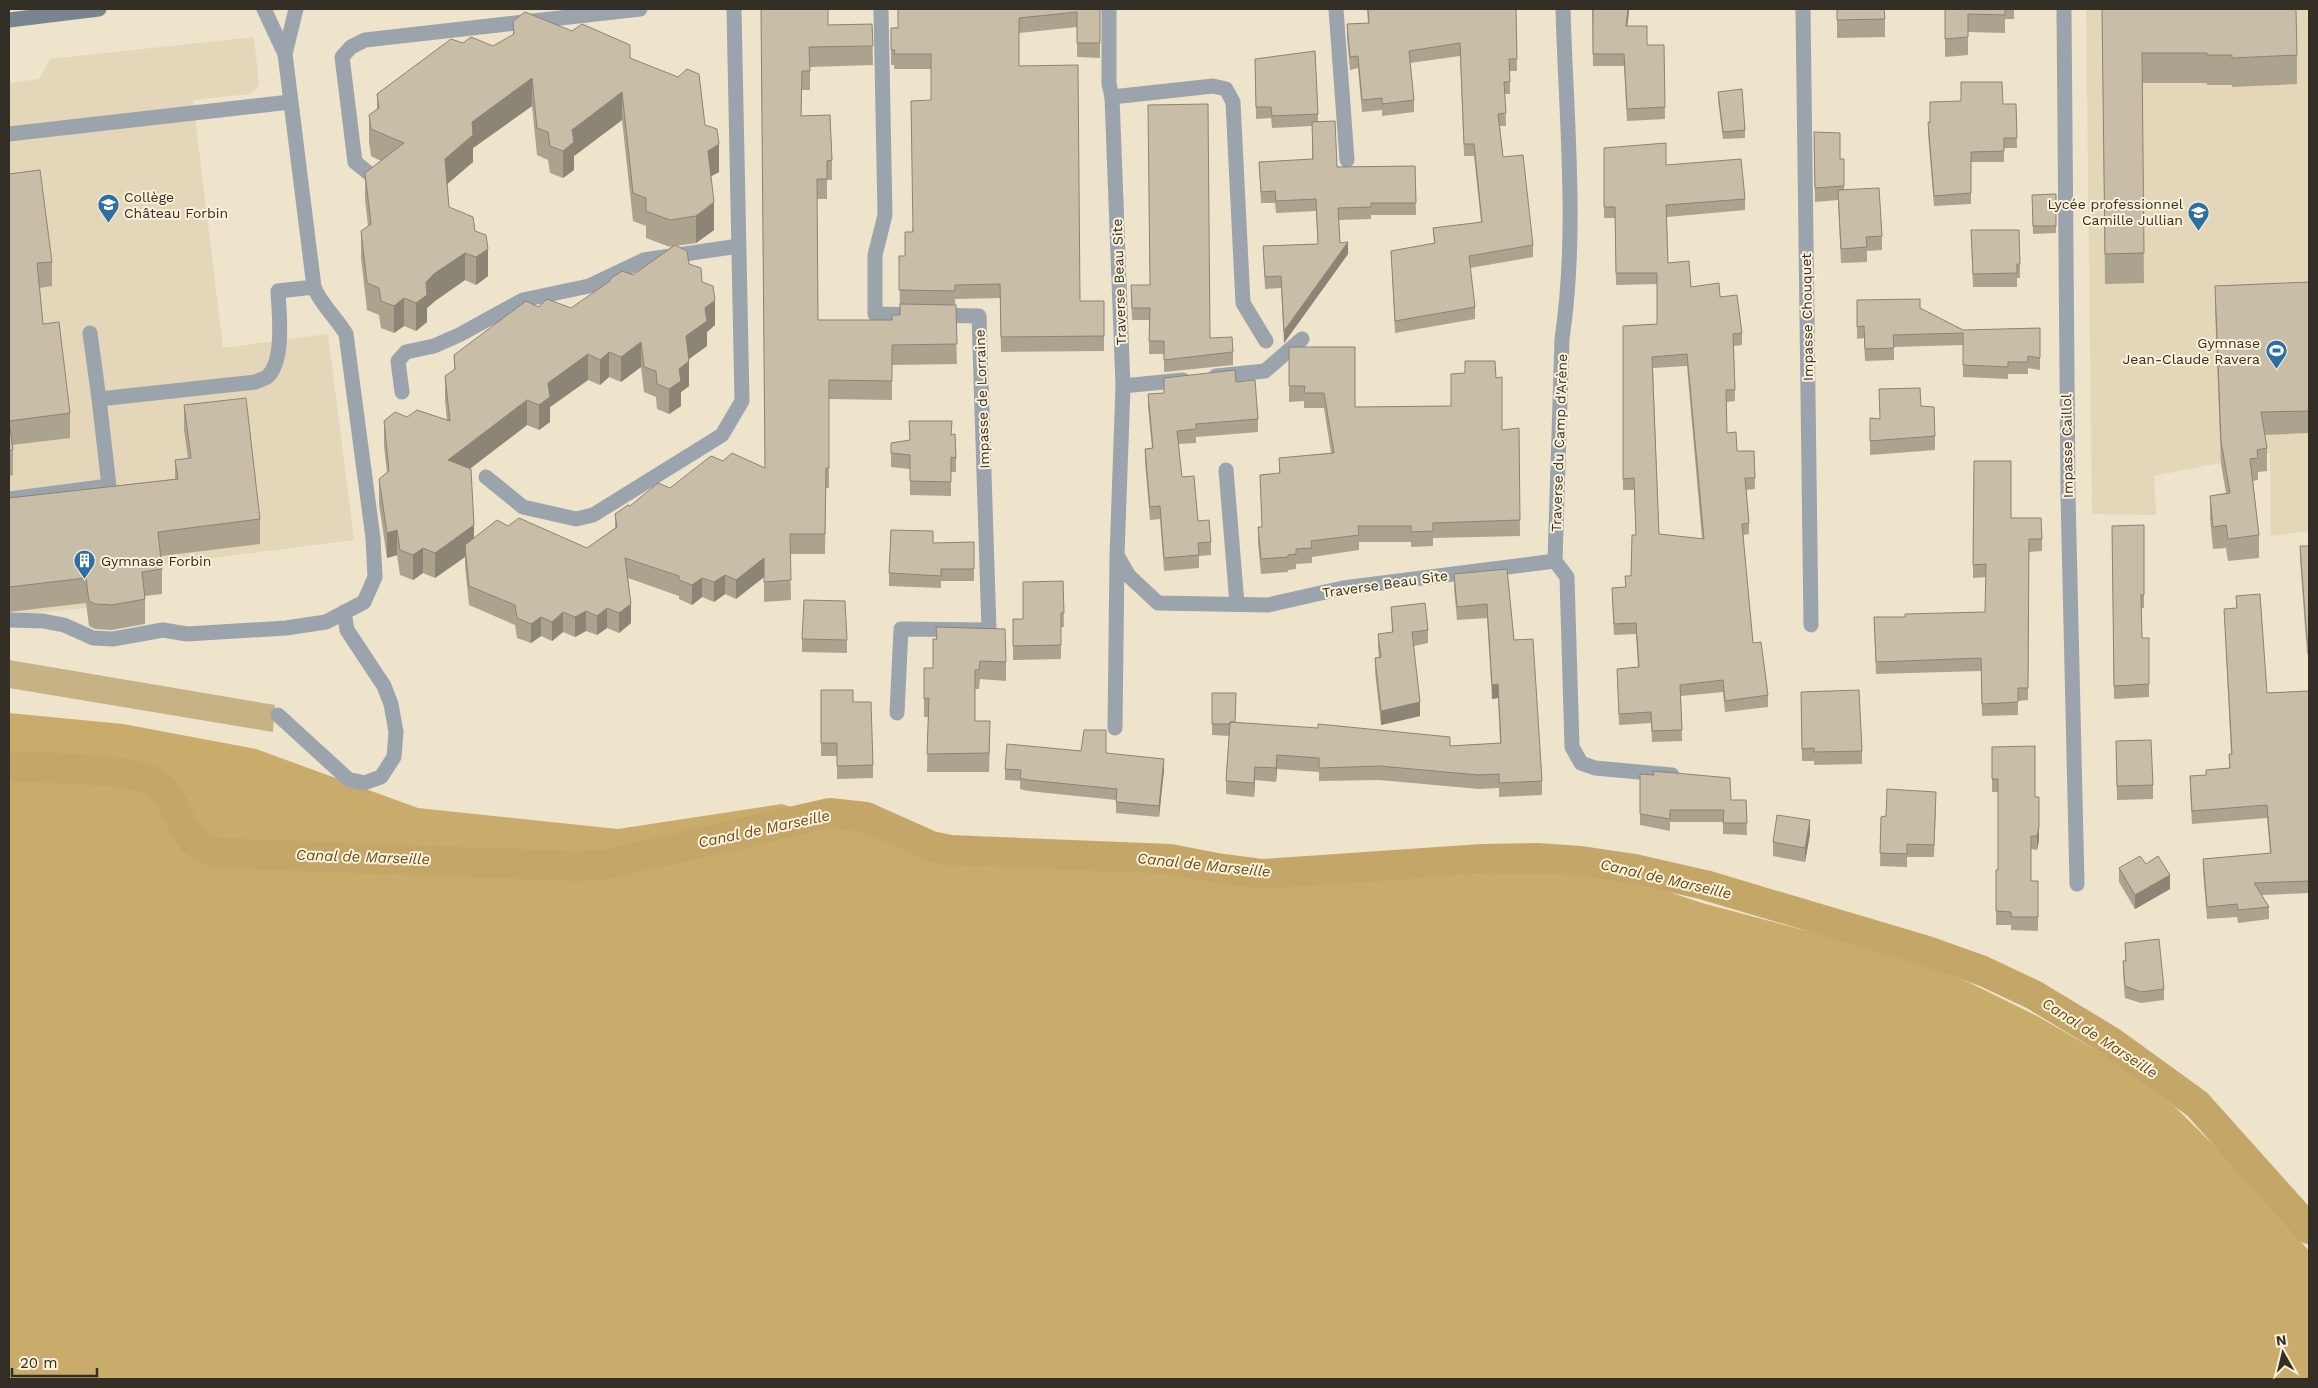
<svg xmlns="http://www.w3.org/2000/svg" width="2318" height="1388" font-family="'Work Sans',sans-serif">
<rect width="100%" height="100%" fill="#eee3cb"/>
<!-- built -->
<path fill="#e4d6b8" d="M2086,9H2309V531L2271,536L2270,453L2154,476L2156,515L2092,514Z
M254,37L259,85L251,94L193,100L223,348L328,334L354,540L159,565L9,523V83L39,79L50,59Z
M86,603L87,608L9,615V612Z"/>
<!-- green -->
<path fill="#c7b286" d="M9,660L275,705L273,732L9,688Z"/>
<!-- forest -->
<path fill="#c9ab6c" d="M9,713L123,724L256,749L418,808L618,829L782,804L865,831L963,854L1056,842L1302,885L1594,867L1702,903L1902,956L1968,982L2037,1016L2110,1058L2174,1106L2244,1175L2309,1251V1379H9Z"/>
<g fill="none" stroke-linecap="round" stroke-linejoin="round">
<!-- canal -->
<path stroke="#c4a768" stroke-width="30" d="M9,766C40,768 129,768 152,781C183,799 176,847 219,853L574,866L604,865L829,813L866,817L931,846L950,850L1170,859L1217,868L1263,874L1482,859L1537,858L1581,861L1635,869L1705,885L1927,951L1983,971L2034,995L2110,1041L2197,1104L2309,1229"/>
<!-- lane -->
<path stroke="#9ba4ac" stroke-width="15" d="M1336,9L1347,160
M285,54L296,9
M1112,97L1213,86L1226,89L1233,102L1243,303L1266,341
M9,134L290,102
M377,180L355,162L342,57L351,47L365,40L640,9
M90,333L99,399
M1216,376L1265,371L1302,339
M1123,386L1183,380
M402,392L398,361L406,352L434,346L459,335L523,300L589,286L644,260L739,246
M1226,470L1237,604
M486,477L523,507L576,519L593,515L722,435L742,401L734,9
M9,499L109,486L99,399L256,382C259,380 264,379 267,377C285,361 279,313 278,291L314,287L285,54L264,9
M9,620L43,621L64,625L93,638L113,639L163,630L187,634L286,628L326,622L364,602L375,577L373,538L346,334C336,317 321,305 314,287
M278,715L348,779L364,783L381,777L394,757L396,732L391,704L384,686L347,630L344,612"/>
<!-- street -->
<path stroke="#9ba4ac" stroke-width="15" d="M881,9L885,215L875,255V314L979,316L989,630L901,629L897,713
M1109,9V84L1112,97L1123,386L1117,556L1115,728
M1563,9C1566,118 1578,231 1562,339L1555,561L1567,577L1572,747L1581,763L1595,768L1672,775
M1803,9L1811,625
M2064,9L2068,495L2077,884
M1118,557L1129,576L1158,603L1268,605L1343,588L1555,561"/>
<!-- secondary -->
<path stroke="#788590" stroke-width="15" d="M9,20L99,9"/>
</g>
<!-- wall -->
<path fill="#aca38f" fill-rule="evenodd" d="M761,9L828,25L872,24L873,65L810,67V90H802L801,116L832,160V180H827V199H817L818,320H892L900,315L899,256H905V232H912L931,100V69H894V65H891V28L1100,9V58L1077,57V27L1019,33V66L1080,301H1104V351L1001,352L1000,298L955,299L957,364L892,365V400L829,399V488H826L825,554H790L791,600L764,602V577L736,599L725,594L714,602L702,597L692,605L679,599V596L628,578L631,623L619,633L607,628L597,635L586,631L575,637L563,632L552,641L541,636L531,643L517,638L515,625L469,605L465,565V557L435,578L423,573L413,580L400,575L397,555L387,558L379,504V479L387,473L384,446V421L407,417L447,420L445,401V376L454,370V355L538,307L571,308L633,275L673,246L670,247L646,238V226L633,221L622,120L574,156V170L563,178L550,173L548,160L537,155L532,106L473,148V162L447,184L449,207L475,231L488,276L476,285L465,280L435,301L427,308V322L416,331L404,326L394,333L381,328L379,315L367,310L361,258V231L368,226L365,200V173L381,161L371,156L369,142V115L377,109V94L463,43L493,46L513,35V21L630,58L705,125L719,172L711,176L714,230L696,243L676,246L702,282L715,325L707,332V346L689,359V386L681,392V406L669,414L657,409L656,397L644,392L641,367L621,382L609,377L600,385L588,380L550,407V422L539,430L527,425L470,469L474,538L508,526L587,548L615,528V514L630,506L670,488L723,461L765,468Z
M1367,9H1516L1517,71H1510V94H1505L1506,126H1500L1503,157L1533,245V257L1470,268L1475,307V319L1395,333L1391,251L1434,243L1433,228L1481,222L1474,156H1464L1460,56L1410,63L1414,100V112L1382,116V110L1362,112L1358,68L1350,70L1347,37V24L1368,23Z
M1592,9H1629L1627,26L1647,45H1664L1665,119L1627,121L1624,66H1593Z
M1837,9L1885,19V37L1837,38Z
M1945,9H2014V19H2005V33L1968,32V55L1945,57Z
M2102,9L2297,55V84L2232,87V85H2207V83H2142L2144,283L2105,284Z
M1255,59L1318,114V121L1337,167L1415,166L1416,215H1371V219L1339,220L1340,243L1348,254L1284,343L1281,288L1265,289L1263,246L1318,244L1316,211L1276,213L1275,203H1261L1259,162L1312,159V126L1272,128L1271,118L1256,119Z
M1718,92L1745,130V138L1723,139L1718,100Z
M2003,104H2016L2017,148H2004V162H1971V204L1934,206L1928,133V122L1930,123Z
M1814,132L1840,159H1844V190L1882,236V250L1867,251V262L1841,263L1838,200L1815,202Z
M1604,148L1666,165L1745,199V210L1667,217L1668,263L1691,287L1720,297L1742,333V345L1734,346L1735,401L1727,402V433L1737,451H1754L1755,489L1746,490L1749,523V534L1743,535L1753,643L1768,695V707L1725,712L1723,692L1681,696L1682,741L1652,742L1651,723L1619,725L1617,669L1638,667L1636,634L1614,635L1612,599V588L1625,587V576H1631L1636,535L1634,490H1623V326L1657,324V284L1616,285L1615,218H1604ZM1687,366L1702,539L1659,534L1653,368Z
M9,174L52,262V286L40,288L43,324L70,413V438L12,445L13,450V475L9,476Z
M2056,194V233L2033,234L2032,195Z
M1971,230L2020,264V278H2017V287H1973Z
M2309,282V433L2265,435L2267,448V471L2258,472V480L2253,481L2259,535V558L2228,561L2226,548L2213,549L2210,519V496L2226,493L2221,464L2215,309V286Z
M1131,298L1210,338L1233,352V365L1164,372V354H1149V320H1132Z
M1857,300L1920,308L1963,330L2040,328V370L2028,368V374H2008V379L1963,377V345L1894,347V360L1865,361L1864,338L1857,339Z
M1289,347L1355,407L1451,406L1496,378L1502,430L1519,428L1520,536L1433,538V546L1411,547V542H1359V550L1312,557V563L1296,564V569L1288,570V572L1261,574L1258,542V527H1262L1260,475L1279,473V458L1331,453L1324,408H1304V401L1289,402Z
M1236,382L1258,419V432L1196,437V443L1178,444L1182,477L1198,521L1211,542V555L1199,556V568L1164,571L1160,519L1150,520L1145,462V449L1152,448L1148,407V394L1164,393Z
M184,405L260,519V544L161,556L162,569V594L145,596V624L112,630L95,629L89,626L86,603L9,612V498L175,479V460L188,458L184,430Z
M1921,406L1935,436V450L1870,455V418L1879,419Z
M952,434L956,458V472H951V496L910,495V469L891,467V443Z
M1974,461L2011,518L2042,539V551L2029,552L2028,700L2018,701V715L1982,716L1981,671L1876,674L1874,617H1905L1985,612L1986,577L1973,578Z
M2144,525V608H2141L2142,638H2149V697L2114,699L2112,526Z
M974,542V581H941V588L889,586V573L933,543Z
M2300,546H2309V653L2307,654L2300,559Z
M1507,569L1514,640L1542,781V795L1499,797V788L1479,789L1379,780L1319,781V772L1277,769L1276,782L1255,780L1254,797L1226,794V781L1229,736L1212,735V693L1235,722L1450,746L1500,743L1498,698L1492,699L1487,618L1457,620L1454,588V574Z
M1063,581L1064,627H1061V659L1013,660V619H1023Z
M2236,596L2267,693L2309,691V893L2262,895L2269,907V919L2238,923L2237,917L2207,919L2203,871V859L2270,853L2267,818L2192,824L2190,788V776L2206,775L2229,768V754H2231L2224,609H2236Z
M1391,607L1428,630V643L1414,646L1420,716L1381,725L1375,672V658H1379L1378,647V634L1392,632Z
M936,627L1006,662V681L980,679L979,689H975V721L990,740L989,772H927L928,717H924V668H933L936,639Z
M802,639L847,640V653L802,652Z
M821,690L853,702L873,765V778L837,779V756H821Z
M1801,692L1862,751V764L1814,765V761H1802Z
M1992,747L2035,797L2039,840L2037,850L2031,849V881H2038V931L2011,930V925H1996V870H1998V792H1992Z
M1106,753L1164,770L1159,817L1116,813V800L1028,791L1020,789V781L1005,780V769Z
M2116,755L2153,785V799L2117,800Z
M1640,774L1731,800H1746L1747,835L1723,834V822H1670V831L1640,825Z
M1936,804L1934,857H1907V867L1880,866L1881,817Z
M1810,834L1805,862L1773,856V842Z
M2146,864L2170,889L2135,909L2119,882V868Z
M2125,943L2164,989V1000L2141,1003L2125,998L2123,973V961H2125Z"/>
<!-- shaded-wall -->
<path fill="#8c8474" d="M1628,9H1629V12L1626,38V26Z
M532,78V106L473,148V162L445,186V159L472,122Z
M622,92V120L574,156V170L563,178V151L572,130Z
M719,144V172L708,178V151Z
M714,202V230L696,243V216Z
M1348,242V254L1284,343V331Z
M488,249V276L476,285V257Z
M465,253V280L435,301L427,308V322L416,331V303L426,282L435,273Z
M404,298V326L394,333V306Z
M715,300V325L707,332V346L686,361V336L705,308Z
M641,342V367L621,382V357Z
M609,352V377L600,385V360Z
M588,354V380L550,407V422L539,430V405L548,383Z
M689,361V386L681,392V406L669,414V389L679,369Z
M527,400V425L448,485V460Z
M474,525V550L465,545V557L435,578V553Z
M397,530V555L387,558V533Z
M423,548V573L413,580V555Z
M764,558V577L736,599V580Z
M725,575V594L714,602V582Z
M702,578V597L692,605V585Z
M631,604V623L619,633V613Z
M607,608V628L597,635V616Z
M586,611V631L575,637V617Z
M563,612V632L552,641V622Z
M541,617V636L531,643V624Z
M1498,684V698L1492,699V685Z
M1420,702V716L1381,725V711Z
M1277,755V769L1276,782V768Z
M1164,759V770L1159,817V806Z
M1255,767V780L1254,797V783Z
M2039,811V840L2037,850V836Z
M1810,820V834L1805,862V848Z
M2170,875V889L2135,909V895Z"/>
<!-- building -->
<path fill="#c8bda6" stroke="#8c8474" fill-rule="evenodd" d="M761,9H828V25L872,24L873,46L809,47L810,71H802L801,116L830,115L832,160L827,161V179H817L818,320H892V315H900V304L956,305L957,344L892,345V381L829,380V468H826L825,534H790L791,580L764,582V558L736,580L725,575L714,582L702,578L692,585L679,580V576L625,558L631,604L619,613L607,608L597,616L586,611L575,617L563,612L552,622L541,617L531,624L517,618L515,605L469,586L465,545L497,520L508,526L519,518L587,548L617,527L615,514L628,505L630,506L658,483L670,488L711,456L723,461L732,453L765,468Z
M898,9H1100V43H1077V12L1019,18V66L1078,65L1080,301H1104V336L1001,337L1000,284L955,285V291L899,290V256H905V232H913L911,101L931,100V54H894L895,50H891V28H898Z
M1368,9H1516L1517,59H1509L1510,82H1504L1506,113L1498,114L1503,157L1523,155L1533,245L1469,256L1475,307L1395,321L1391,251L1435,243L1433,228L1482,222L1474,144H1464L1460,43L1409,51L1414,100L1382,104V98L1362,100L1358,56L1350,57L1347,24L1369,23Z
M1593,9H1628L1626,26H1647V45H1664L1665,107L1627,109L1624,54H1593Z
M1837,9H1884L1885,19L1837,20Z
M1945,9H2005V15L1968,14V37L1945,39Z
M2102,9H2296L2297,55L2232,58V55H2207V53H2142L2144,253L2105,254Z
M525,12L572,31L582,24L621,41L630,45V58L678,77L687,69L699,74L705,125L717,129L719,144L708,151L714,202L696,216L670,220L646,211V198L633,193L622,92L572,130L574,142L563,151L550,146L548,132L537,128L532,78L472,122L473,135L445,159L449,207L473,217L475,231L486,235L488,249L476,257L465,253L435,273L426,282L427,295L416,303L404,298L394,306L381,301L379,288L367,283L361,231L371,224L365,173L404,143L371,129L369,115L379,108L377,94L451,39L463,43L471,37L493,46L514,34L513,21Z
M1315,51L1318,114L1272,116L1271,107H1256L1255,59Z
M1961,82H2002L2003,104H2016L2017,138H2004V151L1971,152V193L1934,196L1928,122L1930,123V102L1961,101Z
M1742,89L1745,130L1723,132L1718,92Z
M1208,104L1210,338L1232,337L1233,352L1164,360V341H1149L1150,308H1132L1131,285H1150L1148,105Z
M1335,121L1337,167L1415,166L1416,203H1371V207L1338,208L1340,243L1348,242L1284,331L1281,276L1265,277L1263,246L1318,244L1316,199L1276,201L1275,191L1261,192L1259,162L1313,159L1312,122Z
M1814,132L1840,133V159H1844V186L1815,188Z
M1666,143V165L1741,159L1745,199L1666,205L1668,263L1689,261L1691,287L1719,283L1720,297L1737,295L1742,333L1733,334L1735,390H1726L1727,433L1736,432L1737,451H1754L1755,478H1745L1749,523L1742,524L1753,643L1761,642L1768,695L1725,701L1723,680L1680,685L1682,730L1652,731L1651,712L1619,714L1617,669L1639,667L1636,623L1614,624L1612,588L1626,587L1625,576H1631L1632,535H1636L1634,478L1623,479V326L1657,324V273H1616L1615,207H1604V148ZM1687,354L1704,539L1659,534L1652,357Z
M40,170L52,262L37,263L43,324L59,322L70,413L9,421L13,450L9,451V174Z
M1879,188L1882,236L1866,237L1867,247L1841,249L1838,190Z
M2056,194V226H2033L2032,195Z
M1971,230H2019L2020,264H2017V273L1973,274Z
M675,245L687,251L689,264L701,268L702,282L713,286L715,300L705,308L707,321L686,336L689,361L679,369L681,381L669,389L657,384L656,371L644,367L641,342L621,357L609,352L600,360L588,354L548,383L550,397L539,405L527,400L448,460L471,469L474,525L435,553L423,548L413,555L400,550L397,530L387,533L379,479L389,471L384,421L395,412L407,417L417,410L450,421L445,376L455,369L454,355L526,301L538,307L547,299L571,308L610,281V279L622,271L633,275Z
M2309,282V411L2261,412L2267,448L2257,450L2258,458L2250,459L2259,535L2228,539L2226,525L2213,527L2210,496L2230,493L2221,441L2215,286Z
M1920,299V308L1963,330L2040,328V358L2028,356V362H2008V367L1963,365V333L1893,335L1894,348L1865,349L1864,326L1857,327V300Z
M1289,347H1355V407L1451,406V374L1465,373V361H1495L1496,378L1502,377V430L1519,428L1520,520L1433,523V531L1411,532V526H1358L1359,535L1311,541L1312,548L1296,549V554L1288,555V557L1261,559L1258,527H1262L1260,475L1280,473L1279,458L1334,453L1324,393H1304L1305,386H1289Z
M1235,370L1236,382L1255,380L1258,419L1196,424V429L1177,431L1182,477L1194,476L1198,521L1209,520L1211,542L1198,543L1199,555L1164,558L1160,506L1150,507L1145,449L1153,448L1148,394L1164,393V378Z
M1920,388L1921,406L1934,407L1935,436L1870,441V418L1880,419L1879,389Z
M246,398L260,519L158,532L162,569L142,572L145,599L112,605L95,604L89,601L86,578L9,587V498L178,479L175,460L191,458L184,405Z
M909,421H952L951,435L955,434L956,458L951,457V482L910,481V455L891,453V443L910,440Z
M1974,461H2011V518H2041L2042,539H2029L2028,688H2018V702L1982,704L1981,658L1876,662L1874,617H1905V614L1985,612L1986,564L1973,565Z
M2144,525V595H2141L2142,638H2149V684L2114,686L2112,526Z
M891,530L933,531V543L974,542V569H941V576L889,573Z
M2300,546H2309V640H2307Z
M1507,569L1514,640L1533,639L1542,781L1499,783V774L1479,775L1379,766L1319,768V758L1277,755L1276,768L1255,767L1254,783L1226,781L1230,722L1318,728V724L1450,737V746L1501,743L1498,684L1492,685L1487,604L1457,607L1454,574Z
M1063,581L1064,613H1061V645L1013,646V619H1023V582Z
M2260,594L2267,693L2309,691V881L2254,883L2269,907L2238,910L2237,904L2207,907L2203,859L2271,853L2267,805L2192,811L2190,776L2206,775V770L2230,768L2229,754H2232L2224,609L2237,608L2236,596Z
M804,600L845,601L847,640L802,639Z
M1425,603L1428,630L1412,632L1420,702L1381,711L1375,658L1381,657L1378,634L1393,632L1391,607Z
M936,627L1005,629L1006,662L980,661L979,670H975V721H990L989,753L927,754L929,698L924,699V668H933V639H937Z
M821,690H853V702H871L873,765L837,766V743H821Z
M1859,690L1862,751L1814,752V748L1802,749L1801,692Z
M1212,693H1236L1235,722H1230V724H1212Z
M1084,730H1106V753L1164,759L1159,806L1116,802L1117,789L1028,780L1020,778L1021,770L1005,769L1007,744L1081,751Z
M2151,740L2153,785L2117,786L2116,741Z
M2035,746V797H2039V827L2037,836H2031V881H2038V917H2011V912L1996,911V870H1998V779H1992V747Z
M1653,771L1730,778L1731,800H1746L1747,823H1723L1724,810H1670V819L1640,814V774L1654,775Z
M1887,789L1936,792L1934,845L1907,844V854L1880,853L1881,817L1886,816Z
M1777,815L1810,820L1805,848L1773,842Z
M2140,856L2146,864L2158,856L2170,875L2135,895L2119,868Z
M2159,939L2164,989L2141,992L2125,986L2123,961H2126L2125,943Z"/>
<!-- icons -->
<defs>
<symbol id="school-pin" viewBox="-11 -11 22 30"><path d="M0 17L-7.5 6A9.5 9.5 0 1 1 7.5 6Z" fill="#2d6ea4" stroke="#fbf0d8"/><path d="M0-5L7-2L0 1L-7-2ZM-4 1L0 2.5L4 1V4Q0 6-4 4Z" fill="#fff"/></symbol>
<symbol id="stadium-pin" viewBox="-11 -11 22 30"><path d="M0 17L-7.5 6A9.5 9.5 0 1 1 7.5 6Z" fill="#2d6ea4" stroke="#fbf0d8"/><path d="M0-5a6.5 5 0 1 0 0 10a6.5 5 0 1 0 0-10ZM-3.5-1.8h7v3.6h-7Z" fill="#fff"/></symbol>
<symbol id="building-pin" viewBox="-11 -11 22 30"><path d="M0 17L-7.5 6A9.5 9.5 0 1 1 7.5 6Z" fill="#2d6ea4" stroke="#fbf0d8"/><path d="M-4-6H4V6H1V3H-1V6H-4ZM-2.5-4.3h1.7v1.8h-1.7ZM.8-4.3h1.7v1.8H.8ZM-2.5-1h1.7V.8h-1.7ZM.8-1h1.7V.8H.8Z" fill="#fff"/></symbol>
</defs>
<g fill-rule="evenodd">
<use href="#school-pin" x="96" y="192" width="25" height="34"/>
<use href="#school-pin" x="2186" y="200" width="25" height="34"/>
<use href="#stadium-pin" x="2264" y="338" width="25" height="34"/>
<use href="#building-pin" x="72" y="548" width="25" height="34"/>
</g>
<g text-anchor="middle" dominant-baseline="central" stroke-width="4" stroke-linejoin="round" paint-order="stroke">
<!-- poi labels -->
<g font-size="14" fill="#332f26" stroke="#fbf0d8" text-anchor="start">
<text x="124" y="197">Collège<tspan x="124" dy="16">Château Forbin</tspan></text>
<text x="2183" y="204" text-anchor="end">Lycée professionnel<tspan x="2183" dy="16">Camille Jullian</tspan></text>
<text x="2260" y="343" text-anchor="end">Gymnase<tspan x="2260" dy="16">Jean-Claude Ravera</tspan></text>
<text x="101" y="561">Gymnase Forbin</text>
</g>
<!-- street labels -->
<g font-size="14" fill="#332f26" stroke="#fbf0d8">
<text transform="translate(1119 282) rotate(-92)">Traverse Beau Site</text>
<text transform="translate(1807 317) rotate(-91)">Impasse Chouquet</text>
<text transform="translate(982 399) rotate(-92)">Impasse de Lorraine</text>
<text transform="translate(1559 443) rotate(-88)">Traverse du Camp d'Arène</text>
<text transform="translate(2067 446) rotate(-91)">Impasse Caillol</text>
<text transform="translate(1385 584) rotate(-8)">Traverse Beau Site</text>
</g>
<!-- water labels -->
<g font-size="15" font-style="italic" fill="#614c1b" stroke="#fbf0d8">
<text transform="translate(764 829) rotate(-12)">Canal de Marseille</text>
<text transform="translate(363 857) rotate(2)">Canal de Marseille</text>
<text transform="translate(1204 865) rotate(6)">Canal de Marseille</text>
<text transform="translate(1666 879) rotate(13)">Canal de Marseille</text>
<text transform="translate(2100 1038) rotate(33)">Canal de Marseille</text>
</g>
</g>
<!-- border -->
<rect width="2318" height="1388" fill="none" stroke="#332f26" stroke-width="20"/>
<!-- north arrow -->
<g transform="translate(2283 1353) rotate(352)" stroke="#fbf0d8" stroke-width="4" paint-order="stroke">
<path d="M0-4L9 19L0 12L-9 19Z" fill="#332f26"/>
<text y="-8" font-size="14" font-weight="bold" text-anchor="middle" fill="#332f26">N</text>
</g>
<!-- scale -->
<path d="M12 1368v8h85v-8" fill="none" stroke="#332f26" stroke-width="2.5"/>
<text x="20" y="1368" font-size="15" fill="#332f26" stroke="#fbf0d8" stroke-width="4" paint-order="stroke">20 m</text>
</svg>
